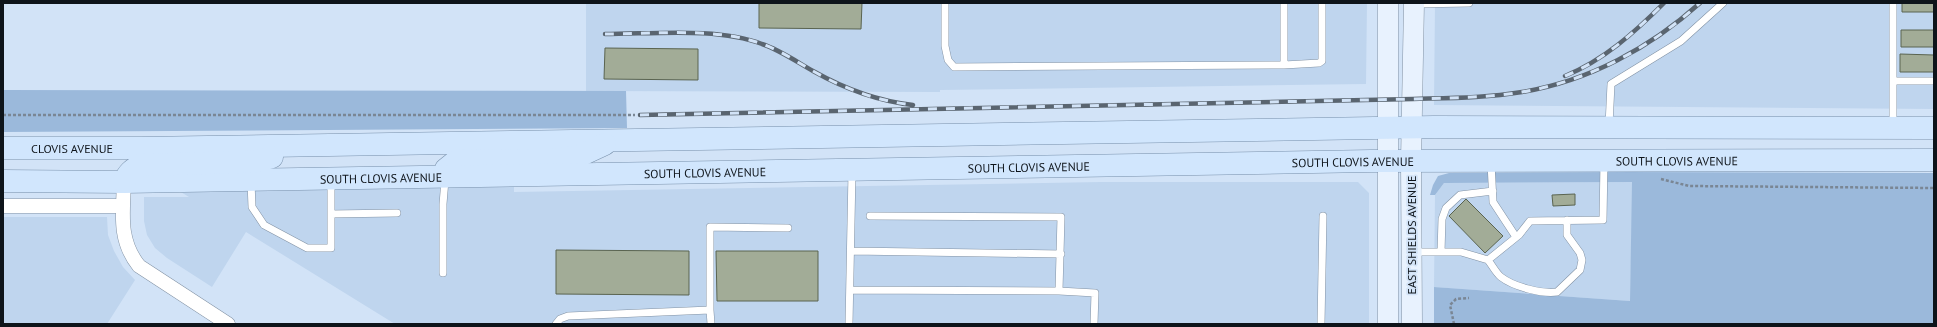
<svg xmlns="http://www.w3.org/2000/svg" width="1937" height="327" font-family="'PT Sans',sans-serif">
<rect width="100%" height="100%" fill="#d2e3f7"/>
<!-- built -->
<path fill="#bfd5ee" d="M586,3H1367L1366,84L940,90V92L586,91Z
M1435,3H1934V109L1434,105Z
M163,181H514V192L1101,182H1358L1369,193V324H395L246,232L212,287L167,258L155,248L147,235L144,221V197H189Z
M1633,182L1630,301L1434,287L1435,195L1444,183Z
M3,217H107L108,235L114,251L123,267L135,280L107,324H3Z"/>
<!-- green -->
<path fill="#9bb9db" d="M3,90L626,91L627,128L3,132Z
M1633,172L1934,173V324H1434V287L1630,301L1632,182L1444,183L1435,195H1430L1433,185L1438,176L1449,173Z"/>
<!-- building -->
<path fill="#a2ac97" stroke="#5a6450" d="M759,3H862L861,29L759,28Z
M1902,3H1934V12H1902Z
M1901,30H1934V47H1901Z
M605,48L698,49V80L604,79Z
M1900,54L1934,55V72H1900Z
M1575,194V205L1553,206L1552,195Z
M1466,199L1503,236L1485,253L1449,216Z
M556,250L689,251V295L556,294Z
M716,251H818V301H717Z"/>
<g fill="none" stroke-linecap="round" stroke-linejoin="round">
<defs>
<path id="service" d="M945,3V46L948,60L954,67L1284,65V3
M1416,4L1469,3
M1284,65L1319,63L1322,61V3
M1893,81H1934
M1609,125L1611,84L1681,41L1723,3
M1893,125V3
M1491,163L1493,202L1516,237
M251,182L252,207L264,225L307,248H331V180
M331,214L397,213
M870,216L1061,217L1059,291L1095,293L1094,324
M851,251L1061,254
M1414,252H1461L1488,260L1519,235L1530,221L1603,220L1604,162
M1441,252L1442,219L1446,208L1460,195L1493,191
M1488,260C1492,265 1496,273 1501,277C1514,287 1542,294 1557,292L1580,270L1582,260L1580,253L1567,235V220
M443,273V204L445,180
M850,290L1059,291
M710,310L711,324
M556,324L560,319L568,316L710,310V227L788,228
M849,324L852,172
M1321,324L1323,216"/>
<path id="minor" d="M124,182C123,213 118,240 139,266L228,324
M3,206H123"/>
<path id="secondary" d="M1388,3V324
M1412,324L1411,161L1414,3"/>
<g id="primary">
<path id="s1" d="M3,148H141L1434,127L1934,128"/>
<path d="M446,176V169L456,161L551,160L577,157L605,144"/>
<path id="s2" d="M3,181L124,182L1371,161L1934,160"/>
<path d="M124,182C128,173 132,169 141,165L241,162L257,161L272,157"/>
</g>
</defs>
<!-- service casing -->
<use href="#service" stroke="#8292a4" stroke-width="8"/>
<!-- minor casing -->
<use href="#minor" stroke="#8292a4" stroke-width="15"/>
<!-- secondary casing -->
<use href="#secondary" stroke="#8292a4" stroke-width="21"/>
<!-- primary casing -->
<use href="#primary" stroke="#7991ac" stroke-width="23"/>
<!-- path -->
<path stroke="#7a8694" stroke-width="2.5" stroke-dasharray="3 2" stroke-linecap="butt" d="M3,115H635
M1661,179L1689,186L1934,188
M1454,324L1450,305L1456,299L1469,298"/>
<!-- service -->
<use href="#service" stroke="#fff" stroke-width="7"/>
<!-- minor -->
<use href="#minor" stroke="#fff" stroke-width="14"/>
<!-- secondary -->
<use href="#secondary" stroke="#e8f2fe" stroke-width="20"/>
<!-- primary -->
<use href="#primary" stroke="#d1e6fd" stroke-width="22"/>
<defs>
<path id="rail" d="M605,34C653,34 718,27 762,44C780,50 797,62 813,71C845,89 877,101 913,105
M1565,76C1604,60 1634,33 1664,3
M640,115L1413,99C1449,98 1486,98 1522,92C1589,81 1650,48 1700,3"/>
</defs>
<!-- rail casing -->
<use href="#rail" stroke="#5a6570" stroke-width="4.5"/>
<!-- rail -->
<use href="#rail" stroke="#d2e3f7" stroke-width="3" stroke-dasharray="9" stroke-linecap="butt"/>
</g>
<g text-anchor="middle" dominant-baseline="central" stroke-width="3.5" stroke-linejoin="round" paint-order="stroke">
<!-- street labels -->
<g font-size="12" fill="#0e141a" stroke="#d2e3f7">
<text stroke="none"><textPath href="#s1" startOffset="69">CLOVIS AVENUE</textPath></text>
<text stroke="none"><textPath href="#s2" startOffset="1674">SOUTH CLOVIS AVENUE</textPath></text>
<text stroke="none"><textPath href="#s2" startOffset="1350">SOUTH CLOVIS AVENUE</textPath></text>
<text stroke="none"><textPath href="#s2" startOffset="1026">SOUTH CLOVIS AVENUE</textPath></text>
<text stroke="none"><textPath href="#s2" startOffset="702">SOUTH CLOVIS AVENUE</textPath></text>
<text stroke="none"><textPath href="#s2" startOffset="378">SOUTH CLOVIS AVENUE</textPath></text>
<text transform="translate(1411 235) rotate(-90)">EAST SHIELDS AVENUE</text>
</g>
</g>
<!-- border -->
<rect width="1937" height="327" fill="none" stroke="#0e141a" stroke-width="8"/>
</svg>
